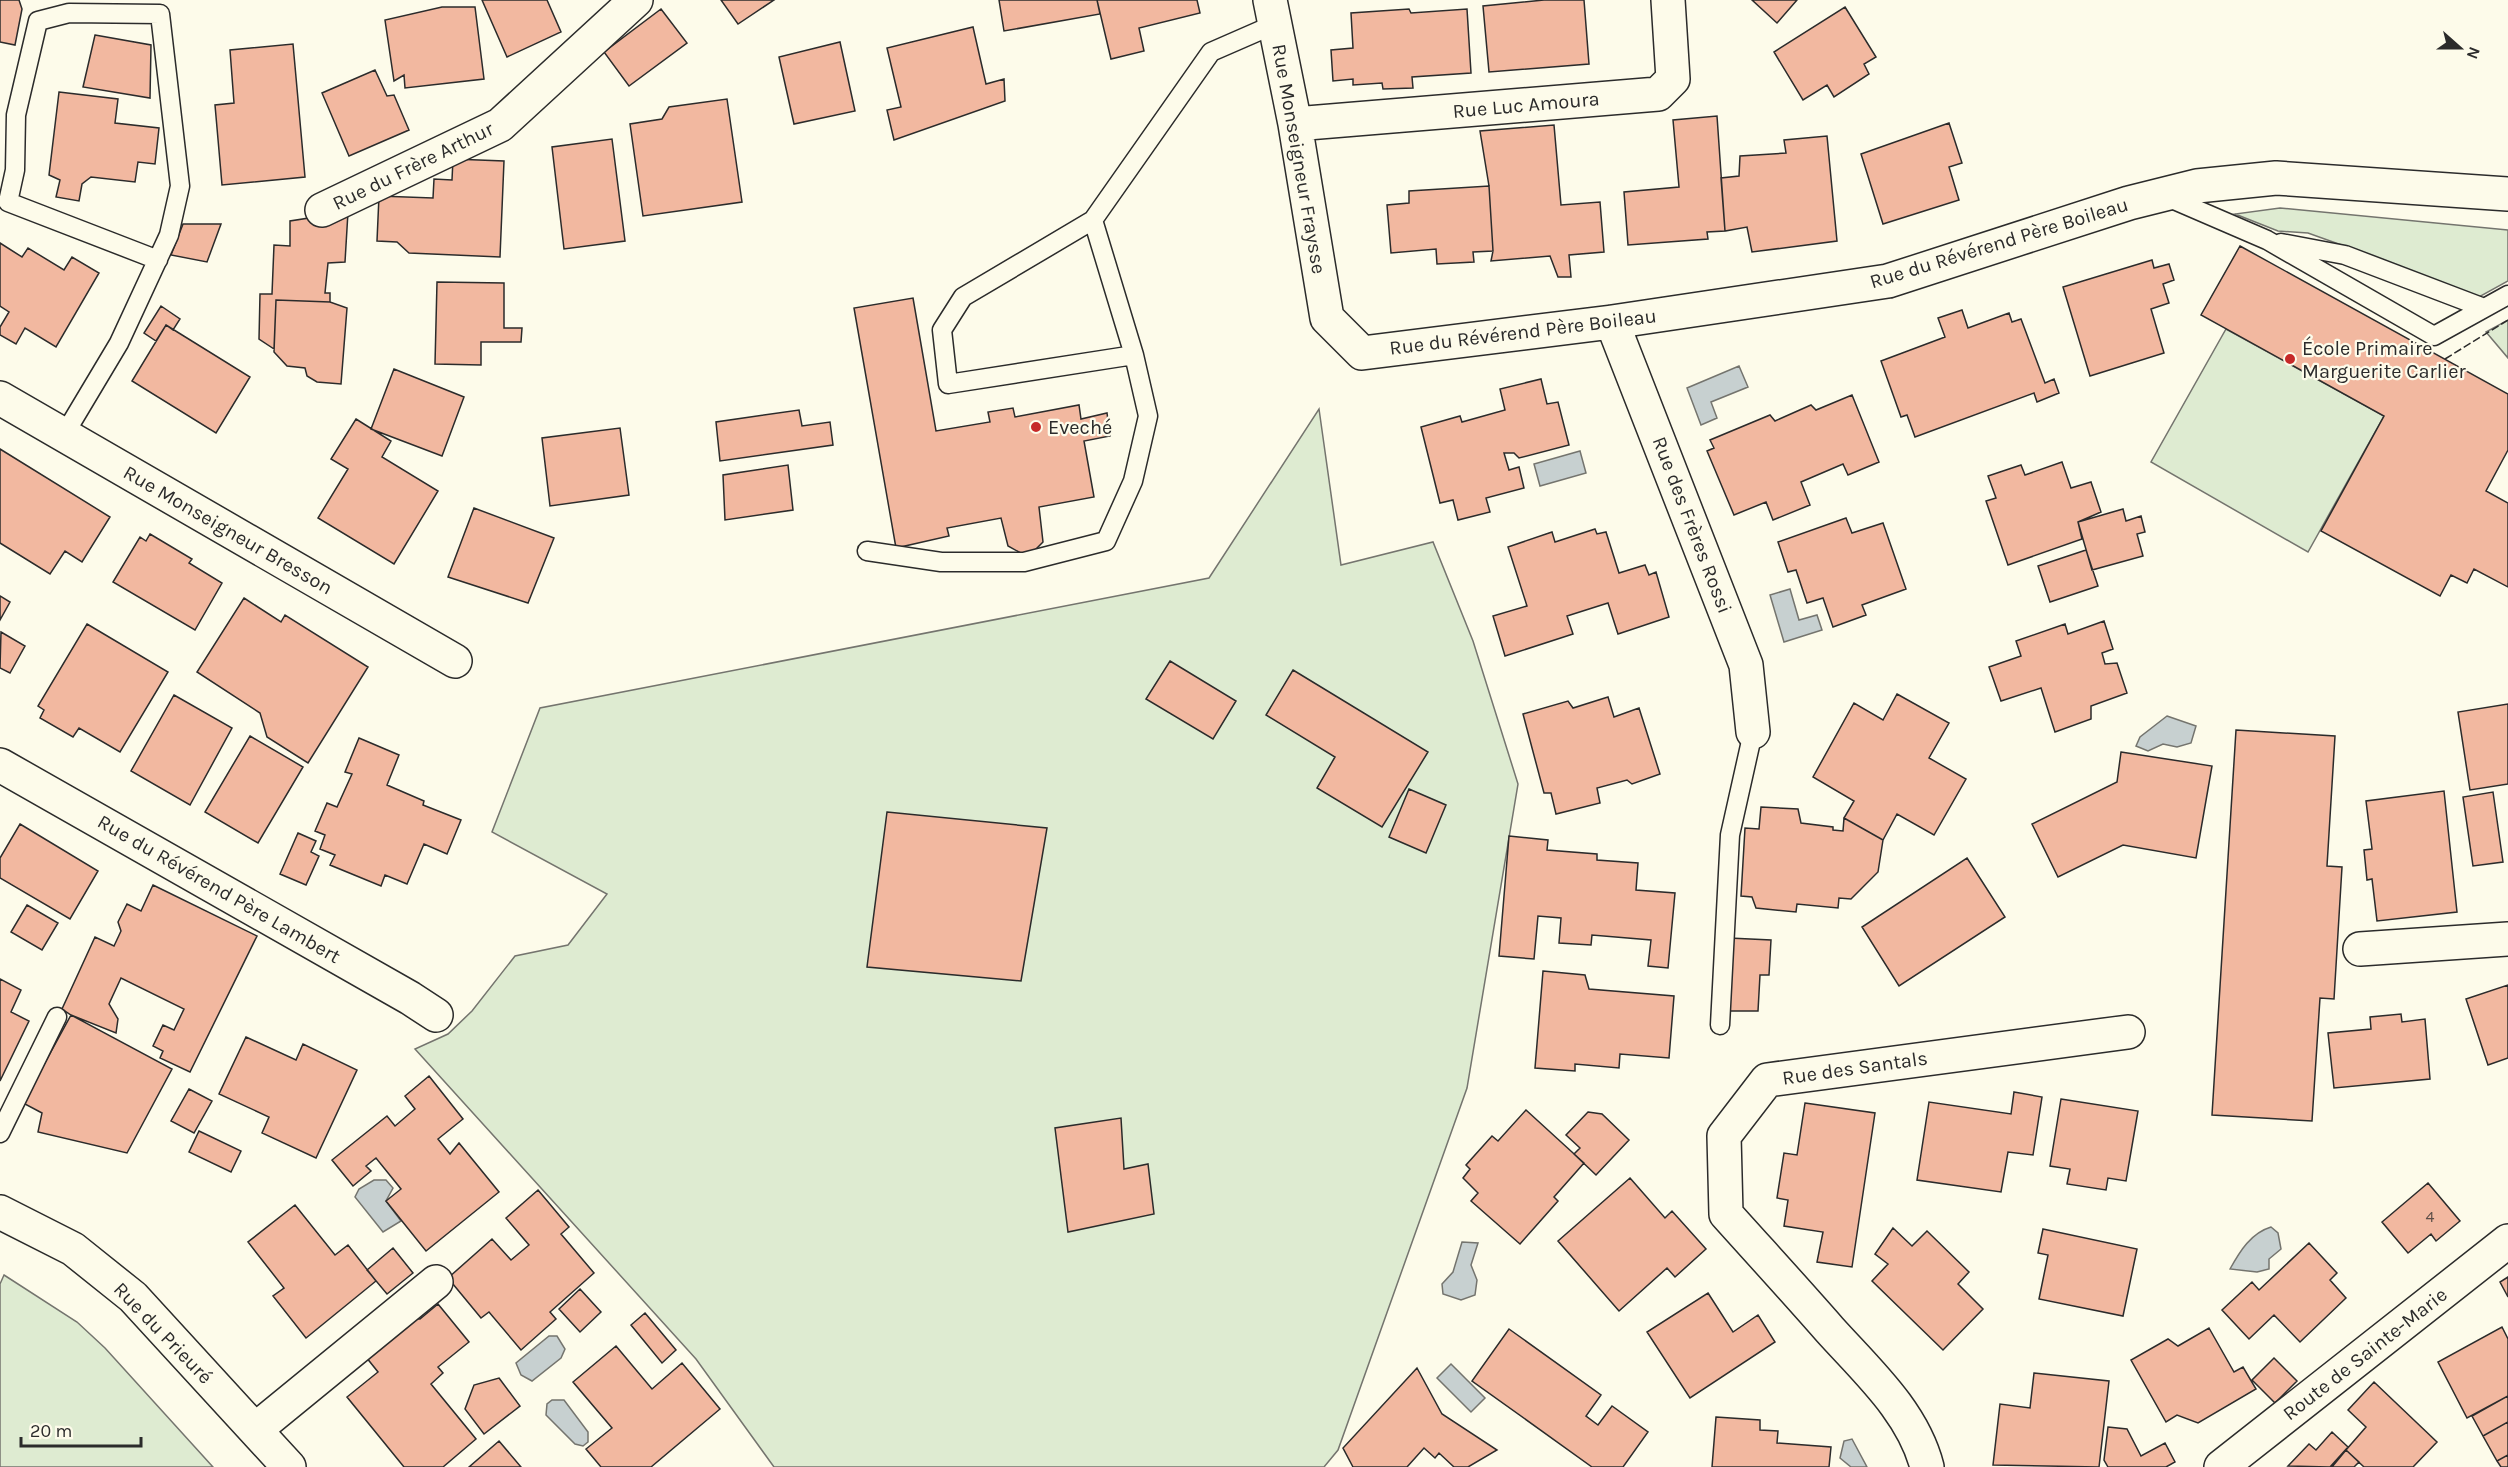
<svg xmlns="http://www.w3.org/2000/svg" width="2508" height="1467" font-family="Karla,sans-serif">
<rect width="100%" height="100%" fill="#fdfbea"/>
<!-- green -->
<path fill="#deebd1" stroke="#74746e" stroke-width="1.5" d="M2280,208L2508,230V281L2479,297L2347,247L2308,233L2278,231L2235,214Z
M2508,320V358L2486,332Z
M2226,329L2384,416L2308,552L2151,462Z
M1319,409L1341,565L1433,542L1473,641L1518,784L1467,1088L1338,1450L1324,1467H774L696,1359L415,1049L448,1034L472,1011L515,956L568,945L607,894L492,832L540,708L1209,578Z
M4,1275L77,1322L105,1348L213,1467H0V1284Z"/>
<!-- water -->
<path fill="#c7d0d0" stroke="#74746e" stroke-width="1.5" d="M1739,366L1748,387L1711,402L1717,418L1701,425L1687,388Z
M1580,451L1586,473L1540,486L1534,464Z
M1790,589L1799,620L1817,615L1822,630L1784,642L1770,595Z
M2167,716L2196,726L2191,743L2177,747L2163,744L2148,751L2136,746L2140,737Z
M374,1180H386L393,1188L386,1201L401,1221L383,1232L355,1197L359,1189Z
M2271,1227L2278,1233L2281,1249L2269,1259V1269L2257,1272L2230,1269C2240,1251 2251,1233 2271,1227Z
M1462,1242L1478,1243L1471,1265L1477,1280L1475,1295L1461,1300L1443,1294L1442,1284L1453,1272Z
M549,1336H557L565,1349L561,1358L532,1381L521,1375L516,1363Z
M1451,1364L1485,1398L1471,1412L1437,1378Z
M552,1400H564L588,1432V1442L583,1446L575,1444L546,1415L547,1404Z
M1852,1439L1867,1467H1851L1840,1458L1844,1441Z"/>
<!-- building -->
<path fill="#f2b8a0" stroke="#2b2b2b" stroke-width="1.5" d="M0,0H19L22,9L15,45L0,42Z
M482,0H547L561,32L507,57Z
M721,0H774L738,24Z
M999,0H1097L1100,14L1004,31Z
M1097,0H1197L1200,13L1139,28L1144,51L1111,59Z
M1544,0H1584L1589,64L1489,72L1483,6Z
M1752,0H1797L1777,23Z
M442,7H475L484,79L405,88L404,75L394,81L385,20Z
M1845,7L1876,57L1864,64L1869,74L1834,97L1827,85L1803,100L1774,52Z
M661,9L687,43L629,86L604,52Z
M1409,9L1411,13L1467,9L1471,73L1412,77L1413,88L1383,89L1382,83L1353,85V79L1333,81L1331,50L1353,48L1351,13Z
M973,27L986,84L1004,79L1005,101L894,140L887,110L901,107L887,48Z
M95,35L151,45L150,98L83,87Z
M840,42L855,111L794,124L779,57Z
M293,44L305,177L222,185L215,105L234,103L230,50Z
M375,70L387,96L394,95L409,130L349,156L322,93Z
M59,92L118,99L115,123L159,128L155,164L138,162L135,182L91,177L82,184L79,201L56,197L60,180L49,175Z
M727,99L742,202L643,216L630,124L662,119L669,107Z
M1717,116L1725,231L1707,232L1708,239L1628,245L1624,192L1679,187L1673,120Z
M1949,123L1962,163L1949,167L1959,200L1883,224L1861,154Z
M1554,125L1561,205L1600,202L1604,252L1569,255L1571,277H1558L1550,256L1491,261L1493,251L1489,186L1480,131Z
M1827,136L1837,241L1752,252L1747,227L1725,231L1721,178L1739,176L1740,156L1786,153L1784,140Z
M612,139L625,241L564,249L552,147Z
M453,159L504,161L500,257L409,253L397,242L377,241L379,196L433,198L434,179L452,180Z
M1489,186L1493,251L1473,252L1474,262L1437,264L1436,249L1391,253L1387,205L1409,203V191Z
M348,212L345,262L328,263L325,293H330V302L276,300L274,349L259,339L260,294H272L274,245L290,246V221Z
M183,224H221L207,262L171,255Z
M0,243L22,257L28,248L64,270L72,257L99,273L56,347L25,328L16,344L0,335V327L9,312L0,306Z
M2240,246L2508,394V450L2486,491L2508,503V587L2474,569L2467,583L2451,575L2440,596L2321,531L2384,416L2201,315Z
M2152,260L2154,268L2169,264L2174,280L2163,284L2169,303L2151,309L2164,353L2090,376L2063,287Z
M437,282L504,283V328H522L521,342H481V365L435,364Z
M913,298L936,431L990,422L988,412L1013,408L1015,417L1079,405L1081,419L1107,413L1110,436L1084,441L1094,497L1039,507L1043,542L1028,557L1008,546L1001,518L947,528L949,536L896,548L854,308Z
M276,300L330,302L347,308L341,384L317,382L307,376L305,368L287,366L274,352Z
M161,306L180,319L173,330L166,325L156,341L144,333Z
M1962,310L1968,328L2009,313L2012,322L2021,319L2045,383L2054,379L2059,393L2037,402L2034,393L1915,437L1907,415L1901,417L1881,361L1945,337L1938,318Z
M166,325L250,377L216,433L132,381Z
M394,369L464,397L442,456L371,429Z
M1541,379L1547,404L1558,402L1569,445L1519,458L1514,453H1504L1509,470L1519,467L1524,488L1486,498L1490,512L1458,520L1453,500L1440,503L1421,427L1460,416L1462,422L1505,410L1500,389Z
M1852,395L1879,462L1848,475L1843,464L1801,482L1810,505L1773,520L1766,502L1734,515L1707,451L1714,448L1710,440L1770,415L1775,421L1811,405L1816,410Z
M799,410L802,426L830,422L833,445L720,461L716,422Z
M356,419L391,441L382,457L438,491L394,564L318,518L348,469L331,459Z
M620,428L629,495L550,506L542,438Z
M0,449L110,517L82,562L65,551L50,574L0,543Z
M2062,462L2071,488L2091,482L2101,512L2078,522L2082,539L2008,565L1986,501L1996,498L1988,476L2021,465L2025,475Z
M788,465L793,510L725,520L723,475Z
M474,508L554,538L528,603L448,577Z
M2123,509L2126,521L2141,516L2145,532L2137,534L2143,556L2092,570L2078,522Z
M1846,518L1852,533L1883,523L1906,589L1862,605L1866,615L1833,627L1823,598L1807,603L1796,570L1788,572L1778,542Z
M1595,529L1597,534L1606,532L1619,573L1645,565L1649,575L1656,572L1669,617L1618,634L1608,603L1567,616L1573,634L1505,656L1493,616L1527,606L1508,547L1552,532L1555,542Z
M150,534L192,559L189,563L222,583L195,630L113,582L140,537L146,541Z
M2086,550L2098,586L2050,602L2038,566Z
M0,596L10,602L0,620Z
M244,598L281,622L285,615L368,667L308,763L267,737L260,713L197,672Z
M2104,621L2113,649L2102,653L2105,664L2117,663L2127,693L2091,706V719L2055,732L2041,688L2001,701L1989,667L2021,656L2016,641L2065,624L2068,634Z
M87,624L168,672L120,752L79,728L73,737L40,718L44,710L38,706Z
M1,632L25,646L10,673L0,668Z
M1170,661L1236,701L1213,739L1146,699Z
M1293,670L1428,752L1382,827L1317,788L1335,757L1266,715Z
M1897,694L1949,723L1929,758L1966,779L1934,835L1897,814L1883,840L1844,818L1854,801L1813,777L1854,703L1883,720Z
M174,695L232,728L190,805L131,771Z
M1608,697L1614,717L1639,708L1660,774L1632,784L1627,780L1597,788L1600,803L1556,814L1551,793H1544L1523,714L1568,701L1573,708Z
M2508,704V784L2470,790L2458,712Z
M2236,730L2335,736L2327,866L2342,867L2334,999L2320,998L2312,1121L2212,1115Z
M250,736L303,767L258,843L205,812Z
M359,738L399,755L387,785L424,801L423,805L461,820L447,854L424,844L407,884L385,875L381,886L330,865L335,855L320,849L325,835L315,831L327,803L337,807L352,774L345,772Z
M2121,752L2212,766L2196,858L2123,845L2058,877L2032,824L2117,782Z
M1409,789L1446,805L1426,853L1389,837Z
M2444,791L2457,912L2377,921L2372,879L2367,880L2364,850L2372,849L2366,801Z
M2493,792L2503,862L2473,866L2463,797Z
M1761,807L1798,809L1801,823L1833,827V830L1843,831L1844,818L1883,840L1878,872L1851,899L1839,898L1838,908L1797,904L1796,912L1756,908L1752,897L1741,896L1745,828L1759,829Z
M887,812L1047,828L1021,981L867,967Z
M20,824L98,871L70,919L0,878V858Z
M298,833L316,841L311,852L319,856L306,885L280,874Z
M1509,836L1548,840L1547,850L1597,854V860L1638,863L1636,890L1675,893L1668,968L1648,966L1651,940L1592,935L1591,945L1559,943L1561,918L1538,916L1534,959L1499,956Z
M1967,858L2005,917L1899,986L1862,927Z
M153,885L257,936L190,1072L160,1058L163,1051L153,1046L163,1025L174,1030L184,1009L121,978L109,1004L118,1019L116,1033L71,1015L62,1009L95,937L114,946L121,931L118,922L127,904L141,911Z
M27,905L58,923L42,950L11,932Z
M1729,938L1771,940L1769,975H1760L1758,1011H1727Z
M1543,971L1585,975L1589,989L1674,996L1669,1058L1620,1054L1619,1068L1575,1064V1071L1535,1068Z
M0,979L21,990L11,1012L29,1021L0,1081Z
M2508,985V1058L2488,1065L2466,999Z
M2401,1014L2402,1022L2425,1019L2430,1079L2334,1088L2328,1033L2371,1029L2370,1017Z
M71,1015L172,1069L127,1153L38,1132L42,1113L23,1103Z
M246,1037L296,1060L303,1044L357,1070L316,1158L262,1133L269,1117L219,1094Z
M429,1076L463,1119L438,1139L450,1154L459,1143L499,1192L426,1251L386,1201L401,1189L376,1158L366,1166L371,1171L353,1186L332,1160L387,1116L395,1126L415,1109L405,1096Z
M189,1089L212,1101L194,1133L171,1121Z
M2014,1092L2042,1097L2033,1155L2008,1152L2001,1192L1917,1180L1929,1102L2011,1114Z
M2061,1099L2138,1111L2126,1181L2108,1178L2106,1190L2067,1184L2070,1169L2050,1166Z
M1805,1103L1875,1113L1852,1267L1817,1262L1823,1232L1784,1226L1788,1200L1777,1198L1784,1153L1797,1155Z
M1526,1110L1584,1163L1554,1197L1558,1201L1520,1244L1471,1201L1478,1193L1463,1178L1470,1169L1466,1165L1492,1136L1498,1141Z
M1588,1112L1602,1114L1629,1140L1596,1175L1574,1154L1580,1148L1566,1135Z
M1121,1118L1124,1169L1148,1164L1154,1214L1068,1232L1055,1128Z
M199,1131L241,1151L231,1172L189,1152Z
M1630,1178L1665,1218L1672,1211L1706,1249L1675,1277L1667,1268L1619,1311L1558,1241Z
M2428,1183L2460,1221L2436,1241L2431,1234L2408,1253L2382,1222Z
M538,1190L569,1227L561,1234L594,1273L550,1312L556,1319L521,1350L489,1312L481,1318L448,1278L492,1239L511,1260L529,1245L506,1218Z
M295,1205L335,1255L348,1245L376,1281L306,1338L273,1296L284,1288L248,1242Z
M1893,1228L1912,1246L1927,1231L1969,1272L1958,1284L1983,1309L1943,1350L1872,1281L1888,1264L1875,1254Z
M2043,1229L2137,1249L2123,1316L2039,1299L2048,1255L2038,1253Z
M2309,1243L2337,1273L2330,1280L2346,1298L2300,1342L2274,1315L2249,1339L2222,1310L2252,1282L2259,1290Z
M393,1248L413,1273L387,1294L367,1270Z
M2508,1277V1297L2500,1282Z
M580,1289L601,1312L580,1332L559,1309Z
M1708,1293L1733,1332L1758,1315L1775,1342L1690,1398L1647,1332Z
M438,1304L469,1342L438,1367L443,1373L431,1384L476,1439L443,1467H404L347,1397L378,1372L362,1352L404,1317L420,1319Z
M645,1313L676,1350L662,1363L631,1325Z
M2502,1327L2508,1339V1396L2467,1418L2438,1362Z
M2209,1328L2234,1372L2243,1367L2256,1389L2198,1423L2177,1415L2166,1422L2131,1360L2168,1339L2178,1346Z
M1509,1329L1601,1395L1586,1416L1598,1425L1612,1406L1648,1432L1623,1467H1592L1472,1381Z
M616,1346L652,1389L682,1363L720,1409L651,1467H601L586,1449L612,1428L573,1382Z
M2274,1358L2297,1381L2275,1403L2252,1380Z
M1417,1368L1442,1414L1497,1450L1468,1467H1454L1439,1453L1435,1458L1424,1448L1407,1467H1353L1343,1448Z
M2034,1373L2109,1381L2099,1467L1993,1465L2000,1404L2030,1408Z
M499,1378L520,1406L484,1434L465,1409L474,1385Z
M2374,1382L2437,1442L2413,1467H2364L2346,1450L2366,1427L2348,1410Z
M2508,1396V1422L2483,1436L2472,1416Z
M1716,1417L1760,1420V1430L1778,1431L1777,1443L1831,1447L1829,1467H1712Z
M2508,1422V1455L2497,1461L2483,1436Z
M2108,1427L2127,1429L2141,1456L2165,1443L2175,1462L2166,1467H2108L2104,1460Z
M2332,1432L2348,1447L2330,1467L2288,1466L2309,1444L2316,1450Z
M499,1441L521,1467H469Z
M2346,1450L2359,1462L2354,1467H2332Z
M2508,1455V1467H2501L2497,1461Z"/>
<g fill="none" stroke-linecap="round" stroke-linejoin="round">
<defs>
<path id="service" d="M2165,196L2267,240L2434,336L2508,295
M1093,220L963,297L942,330L948,384L1134,355
M2281,243L2345,255L2484,308
M64,435L119,343L169,235L180,186L160,14L69,13L38,21L16,115L15,170L8,202L158,260
M867,551L941,562H1024L1106,541L1133,481L1148,416L1134,355L1093,220L1211,52L1275,24
M1720,1025L1730,835L1753,732
M0,1133L57,1017"/>
<path id="minor" d="M1270,0L1295,124L1327,318L1362,353L1612,322L1888,281L2129,203L2197,186L2276,178L2508,194
M1295,124L1658,94L1673,79L1668,0
M322,210L500,125L636,0
M1612,322L1746,665L1753,732
M0,398L455,661
M0,765L410,998L436,1015
M2360,949L2508,939
M0,1212L73,1249L133,1297L289,1467
M255,1430L436,1282
M1927,1467C1913,1412 1867,1371 1830,1330C1796,1291 1761,1253 1726,1214L1724,1136L1767,1080L2128,1032
M2221,1467L2508,1241"/>
</defs>
<!-- service casing -->
<use href="#service" stroke="#2b2b2b" stroke-width="21"/>
<!-- minor casing -->
<use href="#minor" stroke="#2b2b2b" stroke-width="36"/>
<!-- service -->
<use href="#service" stroke="#fdfbea" stroke-width="18"/>
<!-- minor -->
<use href="#minor" stroke="#fdfbea" stroke-width="33"/>
<!-- fence -->
<path stroke="#2b2b2b" stroke-width="1.5" stroke-dasharray="8 3" stroke-linecap="butt" d="M2445,359L2508,320"/>
</g>
<!-- markers -->
<g fill="#c62828" stroke="#fdfbea" stroke-width="2">
<circle cx="2290" cy="359" r="6"/>
<circle cx="1036" cy="427" r="6"/>
</g>
<g text-anchor="middle" dominant-baseline="central" stroke-width="4.5" stroke-linejoin="round" paint-order="stroke">
<!-- number labels -->
<g font-size="16" fill="#5d4e48">
<text x="2430" y="1216">4</text>
</g>
<!-- street labels -->
<g font-size="20" fill="#2b2b2b" stroke="#fdfbea">
<text transform="translate(1526 105) rotate(-5)">Rue Luc Amoura</text>
<text transform="translate(1299 159) rotate(80)">Rue Monseigneur Fraysse</text>
<text transform="translate(413 166) rotate(-26)">Rue du Frère Arthur</text>
<text transform="translate(1999 243) rotate(-17)">Rue du Révérend Père Boileau</text>
<text transform="translate(1523 332) rotate(-7)">Rue du Révérend Père Boileau</text>
<text transform="translate(1692 525) rotate(69)">Rue des Frères Rossi</text>
<text transform="translate(228 530) rotate(30)">Rue Monseigneur Bresson</text>
<text transform="translate(219 889) rotate(30)">Rue du Révérend Père Lambert</text>
<text transform="translate(1855 1068) rotate(-8)">Rue des Santals</text>
<text transform="translate(163 1333) rotate(46)">Rue du Prieuré</text>
<text transform="translate(2365 1354) rotate(-38)">Route de Sainte-Marie</text>
</g>
<!-- poi labels -->
<g font-size="20" fill="#2b2b2b" stroke="#fdfbea" text-anchor="start">
<text x="2302" y="348">École Primaire<tspan x="2302" dy="23">Marguerite Carlier</tspan></text>
<text x="1048" y="427">Eveché</text>
</g>
</g>
<!-- north arrow -->
<g transform="translate(2460 48) rotate(111)" stroke="#fdfbea" stroke-width="4.5" paint-order="stroke">
<path d="M0-4.5L10 22L0 15L-10 22Z" fill="#2b2b2b"/>
<text y="-9" font-size="16" font-weight="bold" text-anchor="middle" fill="#2b2b2b">N</text>
</g>
<!-- scale -->
<path d="M21 1437v9h120v-9" fill="none" stroke="#2b2b2b" stroke-width="3"/>
<text x="30" y="1437" font-size="18" fill="#2b2b2b" stroke="#fdfbea" stroke-width="4.5" paint-order="stroke">20 m</text>
</svg>
